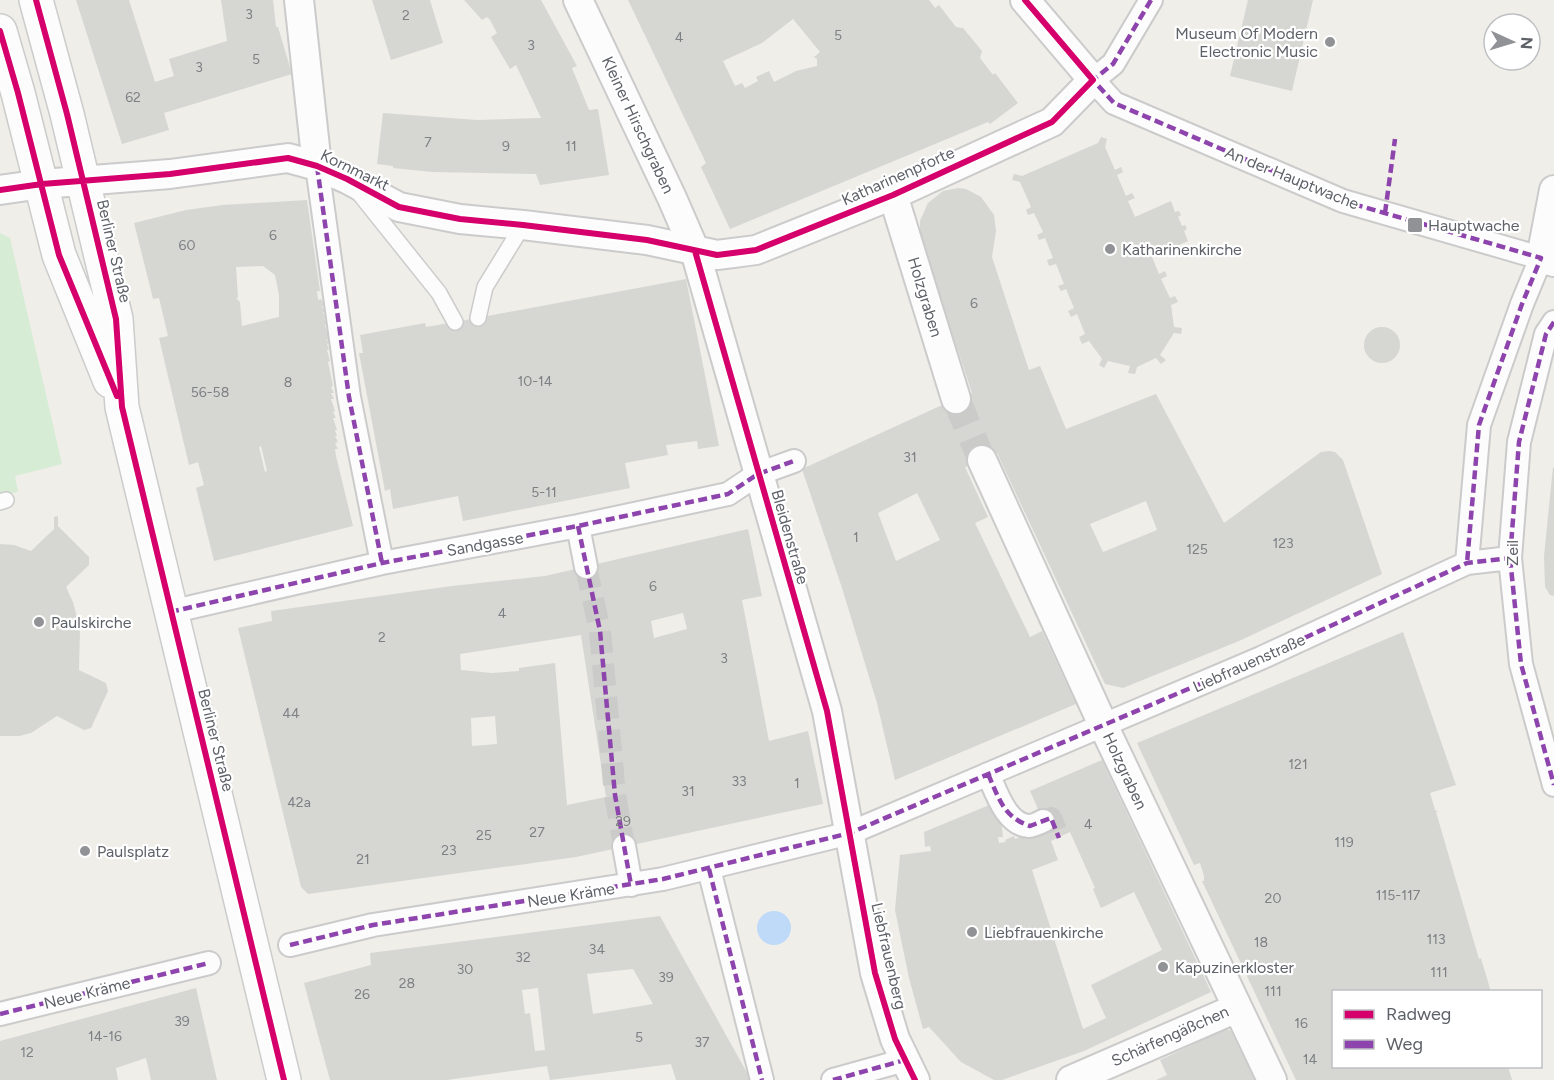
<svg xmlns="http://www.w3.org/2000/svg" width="1554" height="1080" font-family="Figtree,sans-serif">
<rect width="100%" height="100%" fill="#efeee9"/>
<!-- green -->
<path fill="#d6ecd5" d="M0,233L10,238L62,464L15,476L18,492L0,495Z"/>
<!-- water -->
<path fill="#bedaf8" d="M757 928a17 17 0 1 1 34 0a17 17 0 1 1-34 0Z"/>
<!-- building -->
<path fill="#d6d6d3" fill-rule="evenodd" d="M76,0H129L155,82L174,76L169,59L227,41L221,0H273L276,27H278L292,74L164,113L169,130L122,144Z
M372,0H430L443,43L391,60Z
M464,0H541L577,66L572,68L589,110L598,109L609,175L540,185L536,174L432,172L393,168V166L377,164L383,113L477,120L541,118L516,65L510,69L491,37L497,33L490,20L487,17L482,20Z
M628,0H929L935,8L939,5L956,27L963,28L982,51L980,58L993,75L995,73L1018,103L990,124L988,122L730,229L701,167L706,163ZM793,19L820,52L814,57L817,59V66L796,71L774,82L769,71L756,77L758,81L745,88L742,83L735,86L723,61L762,43Z
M1248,0H1313L1292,91L1230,76Z
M1101,137L1107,139L1105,147L1115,170L1121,167L1123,172L1117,175L1126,196L1132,193L1135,198L1128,201L1135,217L1171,201L1175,212L1179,211L1181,215L1178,217L1182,226L1185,225L1187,229L1184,231L1188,241L1152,257L1159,274L1165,271L1167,276L1161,279L1170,298L1175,296L1178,302L1171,305L1174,327L1182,328L1181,334L1174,333L1160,355L1166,360L1161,364L1156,358L1137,367L1135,374L1128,373L1130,366L1108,361L1104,368L1099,365L1102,359L1089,341L1082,344L1079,337L1085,334L1077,314L1071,317L1068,311L1074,308L1066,289L1061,291L1058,286L1064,284L1056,264L1049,266L1047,260L1053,258L1045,238L1039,240L1037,235L1043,232L1034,213L1028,215L1026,210L1031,207L1020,182L1012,180L1014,174L1022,176L1098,143Z
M958,188L966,189L981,197L994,215L996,231L992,257L1022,349L1029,370L1040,366L1066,429L1156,394L1224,523L1321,452L1329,451L1335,452L1343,460L1382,574L1239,641L1123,688L1105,684L997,453L965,467L988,517L975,523L1030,637L1042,631L1076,704L895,780L877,703L842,588L802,469L940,406L972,393L920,236V221L928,203L943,191ZM917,493L940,540L896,561L878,513ZM1146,501L1157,530L1103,552L1090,524Z
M307,200L320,291H317L318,300L321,299L325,306H322L325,312H323L326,318H324L327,324L325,325L329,339H327L329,343L327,344L329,349L327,350L330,361L328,362L333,386L331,387L334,393H331L334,399H331L335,411L333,412L336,418H333L337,430H335L337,436H335L338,442L335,443L338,449H335L336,456L353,526L214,561L196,488L204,485L198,462L189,465L159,338L168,336L159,298L153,299L134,223L186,210L223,205ZM263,266L275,275L279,295V317L242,326L240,302L236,298H238L236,267ZM261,446L267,471L265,472L259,447Z
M686,279L719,446L698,449L697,441L666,445L668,455L625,463L630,488L463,521L458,496L393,509L390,489L385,491L359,353H363L360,335L425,323L426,327L455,322Z
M1364 345a18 18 0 1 1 36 0a18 18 0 1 1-36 0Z
M1553,467L1554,468V596L1550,595L1545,587L1544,556Z
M58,516V526L89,557V565L66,587L73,602L80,629L79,670L106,683L108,691L91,728L84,730L57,716L31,733L19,736H0V544L14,545L31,551L54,529V517Z
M748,529L762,596L742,600L769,741L808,731L823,804L576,857L308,894L301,887L238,628L272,621L271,611L452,586L545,576ZM683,613L687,629L654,638L651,621ZM581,635L606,797L567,805L555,663L519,668V671L492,673L461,670L460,654ZM495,716L497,744L472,746L471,718Z
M1403,632L1456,785L1430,793L1435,810L1438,812H1436L1479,959L1481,958L1491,992H1334V1066H1508L1512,1080H1296L1202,881H1204V876L1200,863L1194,865L1137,743Z
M1102,760L1211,992L1084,1051L1002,1080H994L961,1062L929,1027L923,1029L909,978L895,910L900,855L931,851L930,846L925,847L924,832L999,801L1003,837H998L999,843L1006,842L1005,840L1014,836L1015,839L1046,827L1030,791ZM1070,832L1095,888L1093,889L1101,908L1134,892L1162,950L1091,985L1106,1018L1083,1029L1032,870L1058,860L1051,841Z
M660,916L751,1080H676L671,1064L550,1080L547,1066L447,1080H330L304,983L371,965L370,953ZM633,969L653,1004L593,1014L587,974ZM538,988L545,1050L535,1051L530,1013L525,1014L522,990Z
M196,988L217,1080H151L146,1058L116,1068L118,1080H0V1041Z
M1226,1029L1231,1031L1255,1080H1156L1167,1075L1160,1060Z"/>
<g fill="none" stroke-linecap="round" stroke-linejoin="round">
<!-- pedestrian-tunnel -->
<path stroke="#cbcbc9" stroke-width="22" stroke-dasharray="22 11" stroke-linecap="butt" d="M586,567L600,631L615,795L624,846
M1043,821L1051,818L1059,838"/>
<!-- minor-tunnel -->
<path stroke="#cbcbc9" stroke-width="28" stroke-dasharray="28 14" stroke-linecap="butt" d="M956,399L982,460"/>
<defs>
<path id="service" d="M359,193L439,293L455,322
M478,318L485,287L523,225
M0,502L6,500"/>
<path id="pedestrian" d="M1151,0L1113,64L1093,80L1114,103L1343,201L1541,258L1522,304L1479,425L1467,563
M317,166L349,397L382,563
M1554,322L1546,334L1519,442L1510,558L1521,664L1554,785
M578,526L586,567
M170,612L382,563L578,526L728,494L758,474L794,461
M988,774C996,791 1006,825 1029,826C1033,826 1039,823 1043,821
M624,846L631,885
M709,869L762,1080
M290,945L373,925L663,879L850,833L1261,658L1467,563L1510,558
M0,1014L209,963
M833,1080L905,1060"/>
<path id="minor" d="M299,0L317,166
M578,0L672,198L695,251L827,711L875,973L895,1039L915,1080
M0,190L42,184L170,174L288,158L317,166L347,179L399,207L460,219L523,225L647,240L717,255L733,253L756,250L893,195L1052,122L1093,80L1025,0
M1554,190L1541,258L1554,262
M893,195L956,399
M982,460L1104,727L1272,1080
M1071,1080L1237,1008"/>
<path id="secondary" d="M36,0L67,114L116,319L122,407L284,1080
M0,31L18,93L59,255L110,381"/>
</defs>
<!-- service casing -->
<use href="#service" stroke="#cccbcb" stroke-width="18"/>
<!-- pedestrian casing -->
<use href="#pedestrian" stroke="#cccbcb" stroke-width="26"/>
<!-- minor casing -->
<use href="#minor" stroke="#cccbcb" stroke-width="32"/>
<!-- secondary casing -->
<use href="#secondary" stroke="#cbcccb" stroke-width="36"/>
<!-- service -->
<use href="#service" stroke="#fdfcfc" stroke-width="15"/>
<!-- pedestrian -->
<use href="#pedestrian" stroke="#fdfcfc" stroke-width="22"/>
<!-- minor -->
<use href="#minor" stroke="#fdfcfc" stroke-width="28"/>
<!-- secondary -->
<use href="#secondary" stroke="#fdfcfc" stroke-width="33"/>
<!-- quiet -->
<path stroke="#8e44ad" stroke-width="4.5" stroke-dasharray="9 4.5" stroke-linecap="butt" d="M1151,0L1113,64L1093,80L1114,103L1343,201L1541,258L1522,304L1479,425L1467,563
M317,166L349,397L382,563
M1385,213L1395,139
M1554,322L1546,334L1519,442L1510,558L1521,664L1554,785
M578,526L600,631L615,795L631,885
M170,612L382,563L578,526L728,494L758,474L794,461
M988,774C999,798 1003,817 1030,826L1051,818L1059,838
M709,869L762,1080
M290,945L373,925L663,879L850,833L1261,658L1467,563L1510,558
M0,1014L209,963
M833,1080L905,1060"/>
<defs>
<path id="cycleway" d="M36,0L67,114L116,319L122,407L284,1080
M0,31L18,93L59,255L117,396
M0,190L42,184L170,174L288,158L317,166L347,179L399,207L460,219L523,225L647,240L717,255L733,253L756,250L893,195L1052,122L1093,80L1025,0
M695,251L827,711L875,973L895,1039L915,1080"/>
</defs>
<!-- cycleway casing -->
<use href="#cycleway" stroke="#fff" stroke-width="10"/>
<!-- cycleway -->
<use href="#cycleway" stroke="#d6006c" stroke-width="6"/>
</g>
<!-- markers -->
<g fill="#919295" stroke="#fff" stroke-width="2">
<circle cx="1330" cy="42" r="6"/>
<rect x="1407" y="217" width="16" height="16" rx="3"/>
<circle cx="1110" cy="249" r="6"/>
<circle cx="39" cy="622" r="6"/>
<circle cx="85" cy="851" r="6"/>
<circle cx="972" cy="932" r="6"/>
<circle cx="1163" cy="967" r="6"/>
</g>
<g text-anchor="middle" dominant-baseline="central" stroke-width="4.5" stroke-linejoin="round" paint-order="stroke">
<!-- number labels -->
<g font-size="14" fill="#7d8084">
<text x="249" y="14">3</text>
<text x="406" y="15">2</text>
<text x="838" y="35">5</text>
<text x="679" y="37">4</text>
<text x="531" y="45">3</text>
<text x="256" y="59">5</text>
<text x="199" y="67">3</text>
<text x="133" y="97">62</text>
<text x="428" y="142">7</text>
<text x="506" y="146">9</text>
<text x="571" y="146">11</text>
<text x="273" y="235">6</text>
<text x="187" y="245">60</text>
<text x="974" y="303">6</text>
<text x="535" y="381">10-14</text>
<text x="288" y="382">8</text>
<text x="210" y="392">56-58</text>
<text x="910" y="457">31</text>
<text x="544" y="492">5-11</text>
<text x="856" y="537">1</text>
<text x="1283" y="543">123</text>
<text x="1197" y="549">125</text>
<text x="653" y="586">6</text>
<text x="502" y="613">4</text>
<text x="382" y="637">2</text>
<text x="724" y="658">3</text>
<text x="291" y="713">44</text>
<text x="1298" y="764">121</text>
<text x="739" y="781">33</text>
<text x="797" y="783">1</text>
<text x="688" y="791">31</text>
<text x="299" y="802">42a</text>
<text x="623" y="821">29</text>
<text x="1088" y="824">4</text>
<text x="537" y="832">27</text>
<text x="484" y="835">25</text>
<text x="1344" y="842">119</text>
<text x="449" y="850">23</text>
<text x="363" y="859">21</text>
<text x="1398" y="895">115-117</text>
<text x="1273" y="898">20</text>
<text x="1436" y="939">113</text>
<text x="1261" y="942">18</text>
<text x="597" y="949">34</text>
<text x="523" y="957">32</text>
<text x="465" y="969">30</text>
<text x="1439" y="972">111</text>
<text x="666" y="977">39</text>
<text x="407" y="983">28</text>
<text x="1273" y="991">111</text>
<text x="362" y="994">26</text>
<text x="182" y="1021">39</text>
<text x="1301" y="1023">16</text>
<text x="105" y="1036">14-16</text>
<text x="639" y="1037">5</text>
<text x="702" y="1042">37</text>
<text x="27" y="1052">12</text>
<text x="1310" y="1059">14</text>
</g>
<!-- poi labels -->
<g font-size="16" fill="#5e6168" stroke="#fff" text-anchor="start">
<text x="1318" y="33" text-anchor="end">Museum Of Modern<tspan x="1318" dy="18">Electronic Music</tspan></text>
<text x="1428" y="225">Hauptwache</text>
<text x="1122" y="249">Katharinenkirche</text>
<text x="51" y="622">Paulskirche</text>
<text x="97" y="851">Paulsplatz</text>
<text x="984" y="932">Liebfrauenkirche</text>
<text x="1175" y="967">Kapuzinerkloster</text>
</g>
<!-- street labels -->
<g font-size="16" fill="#5e6168" stroke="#fff">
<text transform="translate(638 125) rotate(65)">Kleiner Hirschgraben</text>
<text transform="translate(355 170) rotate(26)">Kornmarkt</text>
<text transform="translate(898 176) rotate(-24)">Katharinenpforte</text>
<text transform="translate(1292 178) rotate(22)">An der Hauptwache</text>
<text transform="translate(114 251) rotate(77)">Berliner Straße</text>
<text transform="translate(925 297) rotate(73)">Holzgraben</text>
<text transform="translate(790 537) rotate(74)">Bleidenstraße</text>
<text transform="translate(485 544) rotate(-10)">Sandgasse</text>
<text transform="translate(1512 553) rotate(-90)">Zeil</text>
<text transform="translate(1249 663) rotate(-24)">Liebfrauenstraße</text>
<text transform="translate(216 740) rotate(76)">Berliner Straße</text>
<text transform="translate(1125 771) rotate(65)">Holzgraben</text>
<text transform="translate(571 895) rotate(-9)">Neue Kräme</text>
<text transform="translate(889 956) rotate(77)">Liebfrauenberg</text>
<text transform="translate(87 993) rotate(-14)">Neue Kräme</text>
<text transform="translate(1170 1036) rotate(-24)">Schärfengäßchen</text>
</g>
</g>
<!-- legend -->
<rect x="1332" y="990" width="210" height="78" fill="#ffffff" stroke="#bfc0c3" stroke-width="1.5"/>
<rect x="1344" y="1010" width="30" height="9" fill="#d6006c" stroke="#bfc0c3" stroke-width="1.5"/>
<text x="1386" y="1020" font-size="18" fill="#5e6168">Radweg</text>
<rect x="1344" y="1040" width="30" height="9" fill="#8e44ad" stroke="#bfc0c3" stroke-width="1.5"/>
<text x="1386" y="1050" font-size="18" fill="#5e6168">Weg</text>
<!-- north arrow -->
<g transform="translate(1512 42) rotate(94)"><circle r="28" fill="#ffffff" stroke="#bfc0c3" stroke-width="1.5"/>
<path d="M0-4.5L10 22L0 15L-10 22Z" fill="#919295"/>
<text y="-9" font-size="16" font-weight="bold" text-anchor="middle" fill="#5e6168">N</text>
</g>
</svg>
